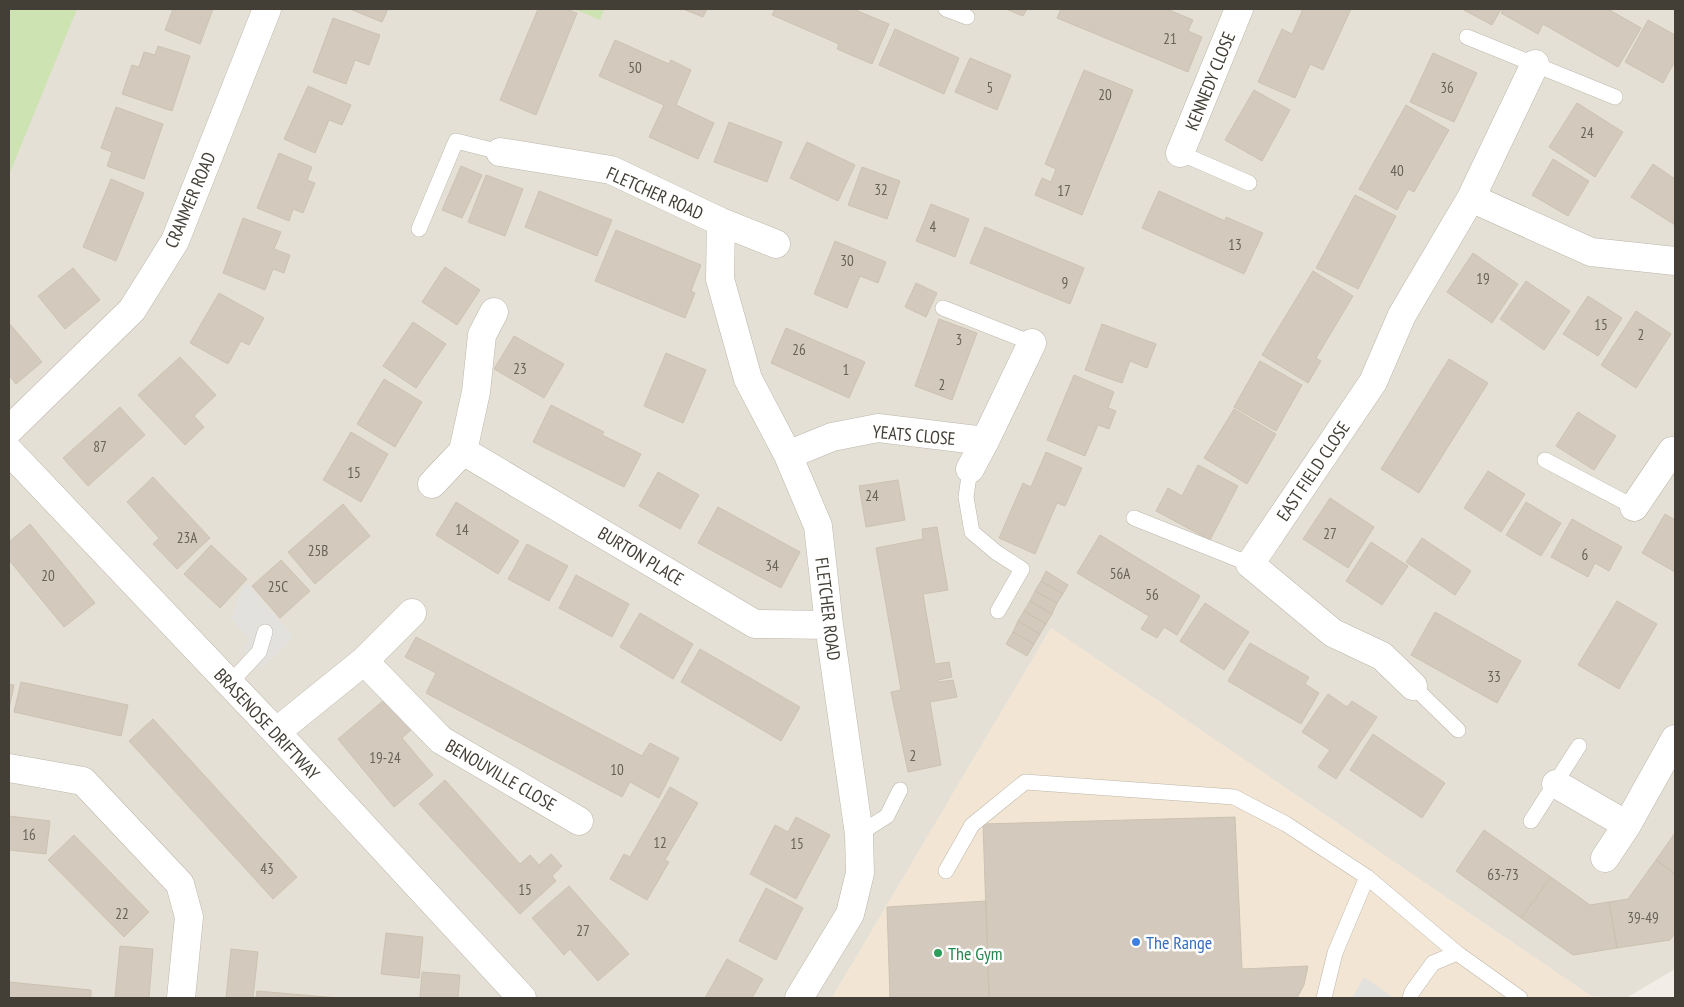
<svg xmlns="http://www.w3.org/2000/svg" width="1684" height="1007" font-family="'PT Sans Narrow',sans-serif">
<rect width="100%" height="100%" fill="#f2eee7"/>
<!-- residential -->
<path fill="#e5e0d5" d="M9,9H1675V966L1672,971L1626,998L1591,996L1051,628L832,998H9Z"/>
<!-- commercial -->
<path fill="#f2e5d3" d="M1051,628L1591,996V998H832Z"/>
<!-- green -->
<path fill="#cee3b2" d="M9,9H77L9,175Z
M574,9H604L600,20Z"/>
<!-- parking -->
<path fill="#e3e1de" d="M245,582L294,637L261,669L244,649L250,639L231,619Z
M1364,977L1394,998H1352Z"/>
<!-- building -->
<path fill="#d3cabd" stroke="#cdc2b1" d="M173,9H213L200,44L165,30Z
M350,9H388L382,22Z
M538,9H566L577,13L536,115L500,100Z
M683,9H707L703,17Z
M775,9H853L889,24L872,64L837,49L839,44L772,15Z
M1006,9H1027L1023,16Z
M1061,9H1167L1193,20L1188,31L1202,37L1188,72L1057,18Z
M1303,9H1351L1323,70L1310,64L1295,98L1258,82L1282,29L1292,34Z
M1462,9H1501L1492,25Z
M1503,9H1608L1641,28L1618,67L1543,24L1538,34L1501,13Z
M333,18L380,35L369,65L355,60L346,84L313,72Z
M1648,20L1675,35V61L1663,83L1625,62Z
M895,29L959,58L944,94L879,65Z
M615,40L669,64L671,60L691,70L676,105L714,123L698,159L649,137L664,105L599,76Z
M158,46L190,56L172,111L122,94L132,65L139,67L144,52L155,55Z
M1433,53L1477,73L1454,122L1410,102Z
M970,58L1011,75L997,110L955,92Z
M1084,70L1133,90L1082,215L1035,195L1042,178L1051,182L1056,169L1045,164Z
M308,86L351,105L342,125L329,120L315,153L284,139Z
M1254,90L1290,110L1262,161L1225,140Z
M1577,103L1623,132L1595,177L1549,147Z
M1406,105L1449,130L1414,192L1408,189L1397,210L1359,189Z
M116,107L163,124L144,179L107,166L112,152L101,148Z
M729,122L782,142L767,182L714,162Z
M807,142L855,165L838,201L790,178Z
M279,153L312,167L307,180L315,183L303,213L293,209L289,221L257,208Z
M1553,159L1589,181L1568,216L1532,195Z
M1653,164L1675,179V225L1631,197Z
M461,166L482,175L462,218L442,210Z
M862,167L900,181L887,219L848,205Z
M486,175L523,189L505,236L468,222Z
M111,179L144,193L116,261L83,247Z
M539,191L612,220L597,256L525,227Z
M1159,191L1225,221L1226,217L1263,233L1244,274L1142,228Z
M1355,195L1396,216L1358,289L1316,268Z
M931,204L969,219L955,257L916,241Z
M243,218L281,232L274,249L290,255L284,273L273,269L265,290L223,273Z
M985,227L1084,268L1070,304L970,263Z
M616,230L701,265L691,291L695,293L685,318L595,281Z
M835,241L886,262L878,283L860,276L847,308L814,294Z
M1473,253L1518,284L1492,323L1447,292Z
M445,267L480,290L457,325L422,302Z
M73,268L100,300L65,329L38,296Z
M1313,271L1353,296L1316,358L1321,361L1308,383L1262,355Z
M1526,281L1570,311L1544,350L1500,319Z
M916,283L937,293L926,317L905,307Z
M219,293L264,318L249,345L241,341L228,364L190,343Z
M1588,296L1622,318L1598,356L1563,334Z
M1636,311L1671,334L1636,388L1601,365Z
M939,319L977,333L952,400L915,386Z
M413,322L446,344L416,388L383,366Z
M9,323L42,362L16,384L9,375Z
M1102,324L1156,344L1147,368L1130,361L1122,383L1085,370Z
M786,328L865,362L849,398L771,363Z
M514,336L564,364L544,398L494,369Z
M666,353L706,370L683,423L644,406Z
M180,357L216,395L194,416L204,427L185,445L138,395Z
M1449,359L1488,383L1419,493L1381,469Z
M1260,361L1302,385L1276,431L1234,407Z
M1074,375L1114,392L1108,408L1116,411L1109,429L1098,425L1085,456L1047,440Z
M384,379L422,402L395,447L357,424Z
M551,405L604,432L602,435L641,454L624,487L533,442Z
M120,407L145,435L88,486L63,458Z
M1234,409L1276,434L1247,484L1204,458Z
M1578,412L1616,436L1594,470L1556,446Z
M351,432L388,454L361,502L323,480Z
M1046,452L1082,468L1065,506L1057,503L1035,554L999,538L1023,483L1031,487Z
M1198,465L1238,486L1210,540L1156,511L1168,488L1182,496Z
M1488,471L1525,494L1501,532L1464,508Z
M658,472L699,495L680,529L639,506Z
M153,477L210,538L177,569L153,544L159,538L127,502Z
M898,480L905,520L866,527L859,486Z
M1330,498L1374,527L1348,568L1303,539Z
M456,502L519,541L498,574L436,535Z
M1526,502L1561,523L1541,556L1506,535Z
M343,504L370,536L315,584L288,552Z
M718,507L800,552L781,588L698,543Z
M1665,514L1675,520V572L1642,553Z
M1572,519L1622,547L1609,571L1595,563L1588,577L1551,557Z
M30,524L95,603L64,627L9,560V542Z
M937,527L948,590L923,594L935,664L949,662L952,677L938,680V682L953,680L957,697L930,702L941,765L908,772L891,692L901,690L876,548L923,539L922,529Z
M1100,535L1200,596L1177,635L1164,627L1157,638L1141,629L1149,616L1077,573Z
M1422,538L1471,571L1455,595L1406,562Z
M1371,542L1408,566L1382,605L1346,581Z
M527,544L568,566L549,601L508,579Z
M211,545L247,579L220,608L184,574Z
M281,560L310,591L280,618L252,586Z
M1046,571L1068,585L1063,594L1041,581Z
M576,575L629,604L612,637L559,608Z
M1041,581L1063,594L1057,603L1035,591Z
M1035,591L1057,603L1052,614L1030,601Z
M1030,601L1052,614L1046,624L1024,611Z
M1617,601L1657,624L1619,689L1578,665Z
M1205,603L1249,632L1224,670L1180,641Z
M1024,611L1046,624L1040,634L1018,621Z
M1435,612L1521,661L1497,703L1411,655Z
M640,613L693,644L673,679L620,647Z
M1018,621L1040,634L1034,644L1013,632Z
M1013,632L1034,644L1027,656L1006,644Z
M416,637L642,756L650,743L679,758L659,798L630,782L622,797L426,693L436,673L405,657Z
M1250,643L1309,677L1305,684L1319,693L1301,724L1228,681Z
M700,649L800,707L781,741L681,682Z
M21,682L128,705L121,736L14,712Z
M9,684L14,685L9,709Z
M1328,694L1347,707L1352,701L1377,717L1336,779L1318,767L1330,750L1302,732Z
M390,695L415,726L402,738L433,775L394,807L338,739Z
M153,719L297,877L273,899L129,741Z
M1373,734L1445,783L1422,818L1350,770Z
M445,780L520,864L530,855L539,865L551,854L562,866L552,876L556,881L520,914L419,804Z
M670,787L698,803L665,860L669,862L647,900L610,879L624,854L630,857Z
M9,816L50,821L46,854L9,850Z
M796,817L830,835L796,899L750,874L775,825L788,832Z
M1235,817L1242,969L1308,966L1304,985L1297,998H989L983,824Z
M1484,830L1551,877L1521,918L1456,871Z
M1675,833V874L1656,860Z
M74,835L149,912L124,937L48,860Z
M1656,860L1675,874V933L1670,940L1617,948L1609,902L1628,899Z
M1551,877L1590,905L1609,902L1617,948L1573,955L1521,918Z
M569,886L629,954L598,981L570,949L564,955L532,918Z
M766,888L803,908L776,960L739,941Z
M986,901L989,998H890L887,907Z
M386,933L423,937L419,978L381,974Z
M120,946L153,949L149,998H115Z
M231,949L258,952L253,998H226Z
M727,959L763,979L752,998H705Z
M422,972L460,975L458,998H420Z
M9,982L91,990V998H9Z
M257,991L338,998H256Z"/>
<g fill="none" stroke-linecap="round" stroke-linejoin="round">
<defs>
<path id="lane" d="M946,9L967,17
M1467,37L1615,97
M1180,153L1249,183
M419,229L456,141L500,152
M943,308L1032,343
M1545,460L1634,507
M970,469L966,497L972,532L997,553L1022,569L998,611
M1134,518L1250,564
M229,684L259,652L265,632
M1413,686L1458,730
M1531,821L1579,746
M859,834L887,816L900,790
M946,871L972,825L1025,782L1234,797L1286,824L1367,877L1457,953L1520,998
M1324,998L1335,953L1367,877
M1410,998L1412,992L1433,963L1457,953"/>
<path id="street" d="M500,152L611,170L721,222L776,244
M1180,153L1239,9
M1471,198L1591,252L1675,261
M721,222L720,279L748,379L788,455L818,526L829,625L859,834L860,873L850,914L799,998
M9,430L132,310L175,241L267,9
M9,451L276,732L522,998
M463,451L755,624L829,625
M788,455L832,437L878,428L985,441
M970,469L985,441L1032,343
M432,484L463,451L476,392L482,335L494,312
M1634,507L1672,451
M364,661L441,740L579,821
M1413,686L1382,656L1333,633L1250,564L1373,382L1402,315L1471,198L1535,64
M276,732L364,661L412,613
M9,768L83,781L180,884L189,917L181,998
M1556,784L1627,825
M1605,858L1627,825L1675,739"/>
</defs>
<!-- lane casing -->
<use href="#lane" stroke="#bdb6aa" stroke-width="16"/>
<!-- street casing -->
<use href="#street" stroke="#bdb6aa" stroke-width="29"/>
<!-- lane -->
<use href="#lane" stroke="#fff" stroke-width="15"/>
<!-- street -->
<use href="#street" stroke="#fff" stroke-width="28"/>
</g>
<!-- markers -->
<circle fill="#3f7fe0" stroke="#fff" stroke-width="2" cx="1136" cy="942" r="5"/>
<circle fill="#2e9e5b" stroke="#fff" stroke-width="2" cx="938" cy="953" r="5"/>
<g text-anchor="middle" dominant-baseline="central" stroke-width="5" stroke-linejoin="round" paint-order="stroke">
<!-- number labels -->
<g font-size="15" fill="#686258">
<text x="1170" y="38">21</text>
<text x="635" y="67">50</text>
<text x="990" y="87">5</text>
<text x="1447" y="87">36</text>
<text x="1105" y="94">20</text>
<text x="1587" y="132">24</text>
<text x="1397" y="170">40</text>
<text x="881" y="189">32</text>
<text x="1064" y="190">17</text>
<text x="933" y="226">4</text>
<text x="1235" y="244">13</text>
<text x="847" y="260">30</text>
<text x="1483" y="278">19</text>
<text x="1065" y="282">9</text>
<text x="1601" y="324">15</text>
<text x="1641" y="334">2</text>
<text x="959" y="339">3</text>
<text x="799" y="349">26</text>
<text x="520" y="368">23</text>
<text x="846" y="369">1</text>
<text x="942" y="384">2</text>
<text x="100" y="446">87</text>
<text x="354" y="472">15</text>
<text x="872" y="495">24</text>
<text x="462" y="529">14</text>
<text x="1330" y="533">27</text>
<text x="187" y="537">23A</text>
<text x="318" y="550">25B</text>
<text x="1585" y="554">6</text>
<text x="772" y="565">34</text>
<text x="1120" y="573">56A</text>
<text x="48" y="575">20</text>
<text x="278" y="586">25C</text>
<text x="1152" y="594">56</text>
<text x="1494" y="676">33</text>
<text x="913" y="755">2</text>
<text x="385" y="757">19-24</text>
<text x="617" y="769">10</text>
<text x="29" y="834">16</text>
<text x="660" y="842">12</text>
<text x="797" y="843">15</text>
<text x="267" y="868">43</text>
<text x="1503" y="874">63-73</text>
<text x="525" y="889">15</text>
<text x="122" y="913">22</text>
<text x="1643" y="917">39-49</text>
<text x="583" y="930">27</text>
</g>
<!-- street labels -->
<g font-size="18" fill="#443f36" stroke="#fff">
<text transform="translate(1210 81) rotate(-68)">KENNEDY CLOSE</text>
<text transform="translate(655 193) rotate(24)">FLETCHER ROAD</text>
<text transform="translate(190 200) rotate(-67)">CRANMER ROAD</text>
<text transform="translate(914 435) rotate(5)">YEATS CLOSE</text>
<text transform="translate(1313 471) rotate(-56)">EAST FIELD CLOSE</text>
<text transform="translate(641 556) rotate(31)">BURTON PLACE</text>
<text transform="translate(828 609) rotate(83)">FLETCHER ROAD</text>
<text transform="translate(267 724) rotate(47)">BRASENOSE DRIFTWAY</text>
<text transform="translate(501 775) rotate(30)">BENOUVILLE CLOSE</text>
</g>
<!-- shop labels -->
<g font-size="18" fill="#366cbe" stroke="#fff" text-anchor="start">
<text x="1146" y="942">The Range</text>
</g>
<!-- leisure labels -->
<g font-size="18" fill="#27864d" stroke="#fff" text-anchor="start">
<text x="948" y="953">The Gym</text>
</g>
</g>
<!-- border -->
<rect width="1684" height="1007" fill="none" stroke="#443f36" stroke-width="20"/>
</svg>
